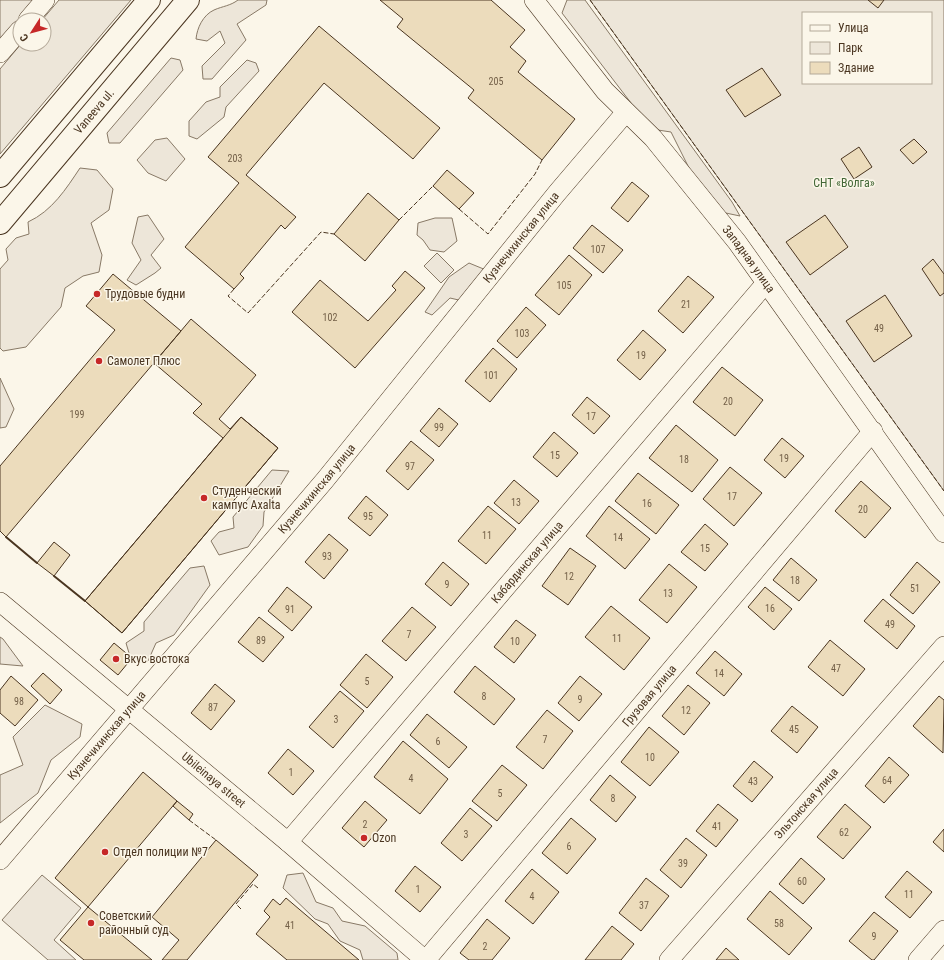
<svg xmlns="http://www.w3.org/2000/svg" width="944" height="960" font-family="'Roboto Condensed',sans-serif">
<rect width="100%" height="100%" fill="#fbf6e9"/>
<!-- green -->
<path fill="#ede6d9" stroke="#887966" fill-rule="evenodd" d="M0,0H49L0,53Z
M59,0H131L0,154V69L21,44H44V20H42Z
M238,0H267L266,5L237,24L246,40L212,79H203L202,66L225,43L220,31L207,41L196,39C197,28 203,15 214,10C223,6 230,6 238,0Z
M567,0H585L732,202L740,216L721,212L691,172L671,132L651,129L562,13Z
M590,0H944V491ZM803,13H931V83H803Z
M171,58L180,60L183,70L120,143H109L107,133Z
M247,60L256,63L259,71L226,107L224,117L197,139L189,136V121L206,102L220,97V87Z
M167,138L185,159L166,181L148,173L137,160L155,140Z
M80,168L97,170L113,189L109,210L91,223L102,255L99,272L83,276L65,288L61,307L26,347L3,351L0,348V269L8,260L6,249L16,238L29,234L28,222C52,211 66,189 80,168Z
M148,215L164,239L151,255L161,268L155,273L136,285L127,280L141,260L132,243L138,217Z
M435,218H452L457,241L444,252L430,250L423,240L417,235L418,223Z
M437,253L454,270L441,283L424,266Z
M469,263L486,270L463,301L450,298L432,315L425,312L449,277Z
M0,378L14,409L6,427L0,428Z
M272,470L289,471L264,512L263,526L248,547L219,555L211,541L219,532L234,528L233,517Z
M204,566L210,585L174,635L156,643L148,661L132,663L126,643L144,631V622L190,568Z
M0,637L3,639L23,666L0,664Z
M45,705L82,724L80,737L51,760L38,793L0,823V775L23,765L13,737Z
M303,873L316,902L333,908L342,921L365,926L397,953L398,960H363L360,950L340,941L328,924L315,919L283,888L287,875Z
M42,875L81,908L54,940L76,960H48L2,920Z"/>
<!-- building -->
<path fill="#ecdcbc" stroke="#4a3520" d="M380,0H491L525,30L510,47L526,61L518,72L575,119L542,160L468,98L474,90L397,27L403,19Z
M868,0H884L878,8Z
M319,26L440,128L413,159L324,83L246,175L296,217L285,229L281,225L240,274L244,278L234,289L185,247L239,183L208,157Z
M762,68L781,95L745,117L726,90Z
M914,139L927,152L913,164L900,150Z
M859,147L872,167L854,179L841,159Z
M447,170L474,193L459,209L433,186Z
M632,182L649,196L628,222L611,208Z
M368,193L399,220L365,261L334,234Z
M825,215L848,247L810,275L786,242Z
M592,225L623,250L603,273L573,248Z
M569,255L592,275L559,315L535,295Z
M933,259L944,274V293L940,296L922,269Z
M405,271L425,288L355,368L292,312L320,280L368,321L396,290L392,286Z
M113,274L181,331L6,537L0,531V466L115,330L86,306Z
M688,276L714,297L683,333L658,311Z
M885,295L912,336L874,362L846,321Z
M526,307L546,325L517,358L497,341Z
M191,319L256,375L219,419L230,429L241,417L278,448L122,633L85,601L223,438L193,413L202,404L154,363Z
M643,330L666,350L640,380L617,360Z
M493,348L517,369L490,402L465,381Z
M722,367L763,400L735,436L693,402Z
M587,397L610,416L594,434L572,415Z
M439,408L458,424L439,447L420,431Z
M241,417L278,448L122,633L85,601Z
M676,425L718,460L692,492L649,458Z
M554,432L578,453L557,477L533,457Z
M782,438L804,456L785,478L764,460Z
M411,441L434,460L408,490L386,471Z
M730,467L762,493L734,526L703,499Z
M638,473L679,505L656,534L615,501Z
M514,480L539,501L519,524L494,503Z
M861,481L891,508L865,538L835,511Z
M366,496L388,515L370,536L348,518Z
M488,506L516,529L486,564L458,541Z
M609,506L650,539L625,569L586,536Z
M705,524L728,544L705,571L681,552Z
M329,534L348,550L324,579L305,562Z
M54,542L70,555L54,576L37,563Z
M570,548L596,566L568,605L542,586Z
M791,558L817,580L799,601L773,580Z
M443,562L469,584L451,606L425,584Z
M917,562L940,582L913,614L890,595Z
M669,564L697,587L667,623L639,600Z
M287,587L312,607L292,631L268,611Z
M765,587L792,609L774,630L748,607Z
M883,599L915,626L897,649L864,621Z
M611,606L650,638L624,670L585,637Z
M412,607L436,627L406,661L382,641Z
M259,617L284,637L263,662L238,642Z
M516,620L536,635L514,663L494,647Z
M830,640L865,669L843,696L808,667Z
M114,643L132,658L118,675L100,660Z
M715,651L742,674L724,696L696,673Z
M366,654L393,677L367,708L340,685Z
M475,666L515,699L494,725L454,692Z
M43,673L62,690L50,704L31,686Z
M11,676L38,700L15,726L0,713V690Z
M580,676L602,694L579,721L558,703Z
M215,684L235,701L211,730L191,713Z
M688,685L710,703L684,735L662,716Z
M340,691L364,711L333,748L309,727Z
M939,696L944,700L943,753L913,726Z
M792,706L818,727L797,753L771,731Z
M547,710L573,731L543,769L516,747Z
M427,714L467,747L449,768L410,735Z
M649,727L679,752L650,786L621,762Z
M403,741L448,779L420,814L374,777Z
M288,749L314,771L293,795L268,773Z
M889,757L909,775L884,803L865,786Z
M754,761L773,777L752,802L733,786Z
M502,765L527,785L497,821L472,801Z
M143,772L177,801L88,907L55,878Z
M610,775L636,797L616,822L590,800Z
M177,801L193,814L189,820L173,806Z
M365,801L387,820L364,847L342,828Z
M718,804L738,820L716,847L696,831Z
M845,804L871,827L843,859L817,837Z
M470,808L492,826L462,861L441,843Z
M571,818L596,839L567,874L542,853Z
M944,829V852L933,842Z
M686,838L707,855L681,888L660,870Z
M216,840L258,875L187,960H162L179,940L152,917Z
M801,858L825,879L803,904L779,884Z
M415,866L441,887L420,912L395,891Z
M532,869L559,892L533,924L505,901Z
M907,871L932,892L910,918L885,897Z
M646,878L669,896L641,931L619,913Z
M770,891L812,928L789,955L747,919Z
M286,898L359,960H287L256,934L270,917L264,911L273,899L280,905Z
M88,907L152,960H84L60,940Z
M874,912L898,931L874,960H872L849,941Z
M487,919L510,938L492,960H469L460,953Z
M612,926L634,944L621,960H585Z
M726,948L739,960H716Z"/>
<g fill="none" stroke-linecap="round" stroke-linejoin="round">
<defs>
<g id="street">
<path id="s1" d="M534,0L605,91L653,138L737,242L944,533"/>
<path d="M28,20L45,0"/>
<path d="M0,53L20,30"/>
<path id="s2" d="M0,602L288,842L425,960"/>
<path id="s3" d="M288,842L766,283"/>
<path id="s4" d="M0,860L325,480L557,193L626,112"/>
<path id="s5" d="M426,960L873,431"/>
<path id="s6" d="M669,960L944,646"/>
<path d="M918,960L944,930"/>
</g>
<g id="secondary">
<path d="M0,176L149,0"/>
<path id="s7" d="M0,223L188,0"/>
</g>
</defs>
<!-- street casing -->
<use href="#street" stroke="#4a3520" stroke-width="20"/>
<!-- secondary casing -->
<use href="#secondary" stroke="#4a3520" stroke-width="24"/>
<!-- street -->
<use href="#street" stroke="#fbf6e9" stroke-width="19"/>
<!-- secondary -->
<use href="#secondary" stroke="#fbf6e9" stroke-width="22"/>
<!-- fence -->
<path stroke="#4a3520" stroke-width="1" stroke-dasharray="5 2" stroke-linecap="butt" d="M590,0L944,491
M459,209L488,234L535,174L542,160
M399,220L433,186
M234,289L228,296L248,313L321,232L334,234
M189,820L216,840
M241,909L236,904L253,884L258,888"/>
<!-- wall -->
<path stroke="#4a3520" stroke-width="2" d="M6,537L37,563
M54,576L85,601"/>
</g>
<!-- markers -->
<g fill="#c62828" stroke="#fbf6e9" stroke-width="1.5">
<circle cx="97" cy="294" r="4"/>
<circle cx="99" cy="361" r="4"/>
<circle cx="204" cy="498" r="4"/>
<circle cx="116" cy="659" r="4"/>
<circle cx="364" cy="838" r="4"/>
<circle cx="105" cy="852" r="4"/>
<circle cx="91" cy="923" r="4"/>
</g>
<g text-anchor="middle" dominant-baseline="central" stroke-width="3" stroke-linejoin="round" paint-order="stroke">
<!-- number labels -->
<g font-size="10" fill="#725f47">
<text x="496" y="81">205</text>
<text x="235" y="158">203</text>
<text x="598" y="249">107</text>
<text x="564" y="285">105</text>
<text x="686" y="304">21</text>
<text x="330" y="317">102</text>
<text x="879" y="328">49</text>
<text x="522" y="333">103</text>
<text x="641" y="355">19</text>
<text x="491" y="375">101</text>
<text x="728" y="401">20</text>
<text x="77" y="414">199</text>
<text x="591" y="416">17</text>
<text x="439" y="427">99</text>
<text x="555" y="455">15</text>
<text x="784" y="458">19</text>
<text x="684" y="459">18</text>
<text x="410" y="466">97</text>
<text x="732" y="496">17</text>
<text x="516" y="502">13</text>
<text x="647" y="503">16</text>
<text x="863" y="509">20</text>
<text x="368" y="516">95</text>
<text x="487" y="535">11</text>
<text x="618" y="537">14</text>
<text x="705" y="548">15</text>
<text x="327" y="556">93</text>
<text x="569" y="576">12</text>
<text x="795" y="580">18</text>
<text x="447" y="584">9</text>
<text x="915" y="588">51</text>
<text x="668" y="593">13</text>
<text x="770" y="608">16</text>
<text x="290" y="609">91</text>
<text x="890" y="624">49</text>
<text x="409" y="634">7</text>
<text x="617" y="638">11</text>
<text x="261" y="640">89</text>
<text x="515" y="641">10</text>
<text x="836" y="668">47</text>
<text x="719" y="673">14</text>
<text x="367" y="681">5</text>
<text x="484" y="696">8</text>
<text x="580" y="699">9</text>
<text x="19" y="701">98</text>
<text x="213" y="707">87</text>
<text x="686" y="710">12</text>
<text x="336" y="719">3</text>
<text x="794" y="729">45</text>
<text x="545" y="739">7</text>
<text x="438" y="741">6</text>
<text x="650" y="757">10</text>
<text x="291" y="772">1</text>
<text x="411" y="778">4</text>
<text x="887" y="780">64</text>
<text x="753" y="781">43</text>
<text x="500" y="793">5</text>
<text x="613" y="798">8</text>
<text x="365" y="824">2</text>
<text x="717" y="826">41</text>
<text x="844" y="832">62</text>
<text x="466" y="834">3</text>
<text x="569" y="846">6</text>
<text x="683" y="863">39</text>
<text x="802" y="881">60</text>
<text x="418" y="889">1</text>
<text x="909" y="894">11</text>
<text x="532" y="896">4</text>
<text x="644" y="905">37</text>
<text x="779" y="923">58</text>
<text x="290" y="925">41</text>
<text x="874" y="936">9</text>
<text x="485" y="946">2</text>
</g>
<!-- street labels -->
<g font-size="12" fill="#4a3520" stroke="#fbf6e9">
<text stroke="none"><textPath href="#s7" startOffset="146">Vaneeva ul.</textPath></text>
<text stroke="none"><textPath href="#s4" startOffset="812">Кузнечихинская улица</textPath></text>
<text stroke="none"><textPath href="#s1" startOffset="337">Западная улица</textPath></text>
<text stroke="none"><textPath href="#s4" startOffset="488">Кузнечихинская улица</textPath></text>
<text stroke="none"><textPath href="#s3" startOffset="368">Кабардинская улица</textPath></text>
<text stroke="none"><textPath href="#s5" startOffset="346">Грузовая улица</textPath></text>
<text stroke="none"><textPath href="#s4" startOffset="164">Кузнечихинская улица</textPath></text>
<text stroke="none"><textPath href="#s2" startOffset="278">Ubileinaya street</textPath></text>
<text stroke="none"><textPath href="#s6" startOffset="208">Эльтонская улица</textPath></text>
</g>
<!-- park labels -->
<g font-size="12" fill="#436837" stroke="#fbf6e9">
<text x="844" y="183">СНТ «Волга»</text>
</g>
<!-- poi labels -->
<g font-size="12" fill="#4a3520" stroke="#fbf6e9" text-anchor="start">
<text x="105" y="294">Трудовые будни</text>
<text x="107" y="361">Самолет Плюс</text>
<text x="212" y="491">Студенческий<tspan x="212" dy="14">кампус Axalta</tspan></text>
<text x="124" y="659">Вкус востока</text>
<text x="372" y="838">Ozon</text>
<text x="113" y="852">Отдел полиции №7</text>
<text x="99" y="916">Советский<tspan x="99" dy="14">районный суд</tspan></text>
</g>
</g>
<!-- legend -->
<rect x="802" y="12" width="130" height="72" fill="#fbf6e9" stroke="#b4a999"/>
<rect x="810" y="25" width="20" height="6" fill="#fbf6e9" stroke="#b4a999"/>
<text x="838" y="32" font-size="12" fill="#4a3520">Улица</text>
<rect x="810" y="42" width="20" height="12" fill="#ede6d9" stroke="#b4a999"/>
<text x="838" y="52" font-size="12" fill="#4a3520">Парк</text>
<rect x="810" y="62" width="20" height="12" fill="#ecdcbc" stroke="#b4a999"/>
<text x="838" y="72" font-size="12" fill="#4a3520">Здание</text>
<!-- north arrow -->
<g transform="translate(32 32) rotate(234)"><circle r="19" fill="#fbf6e9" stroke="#b4a999"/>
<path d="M0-3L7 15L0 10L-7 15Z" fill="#c62828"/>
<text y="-6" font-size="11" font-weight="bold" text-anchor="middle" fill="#4a3520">С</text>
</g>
</svg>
